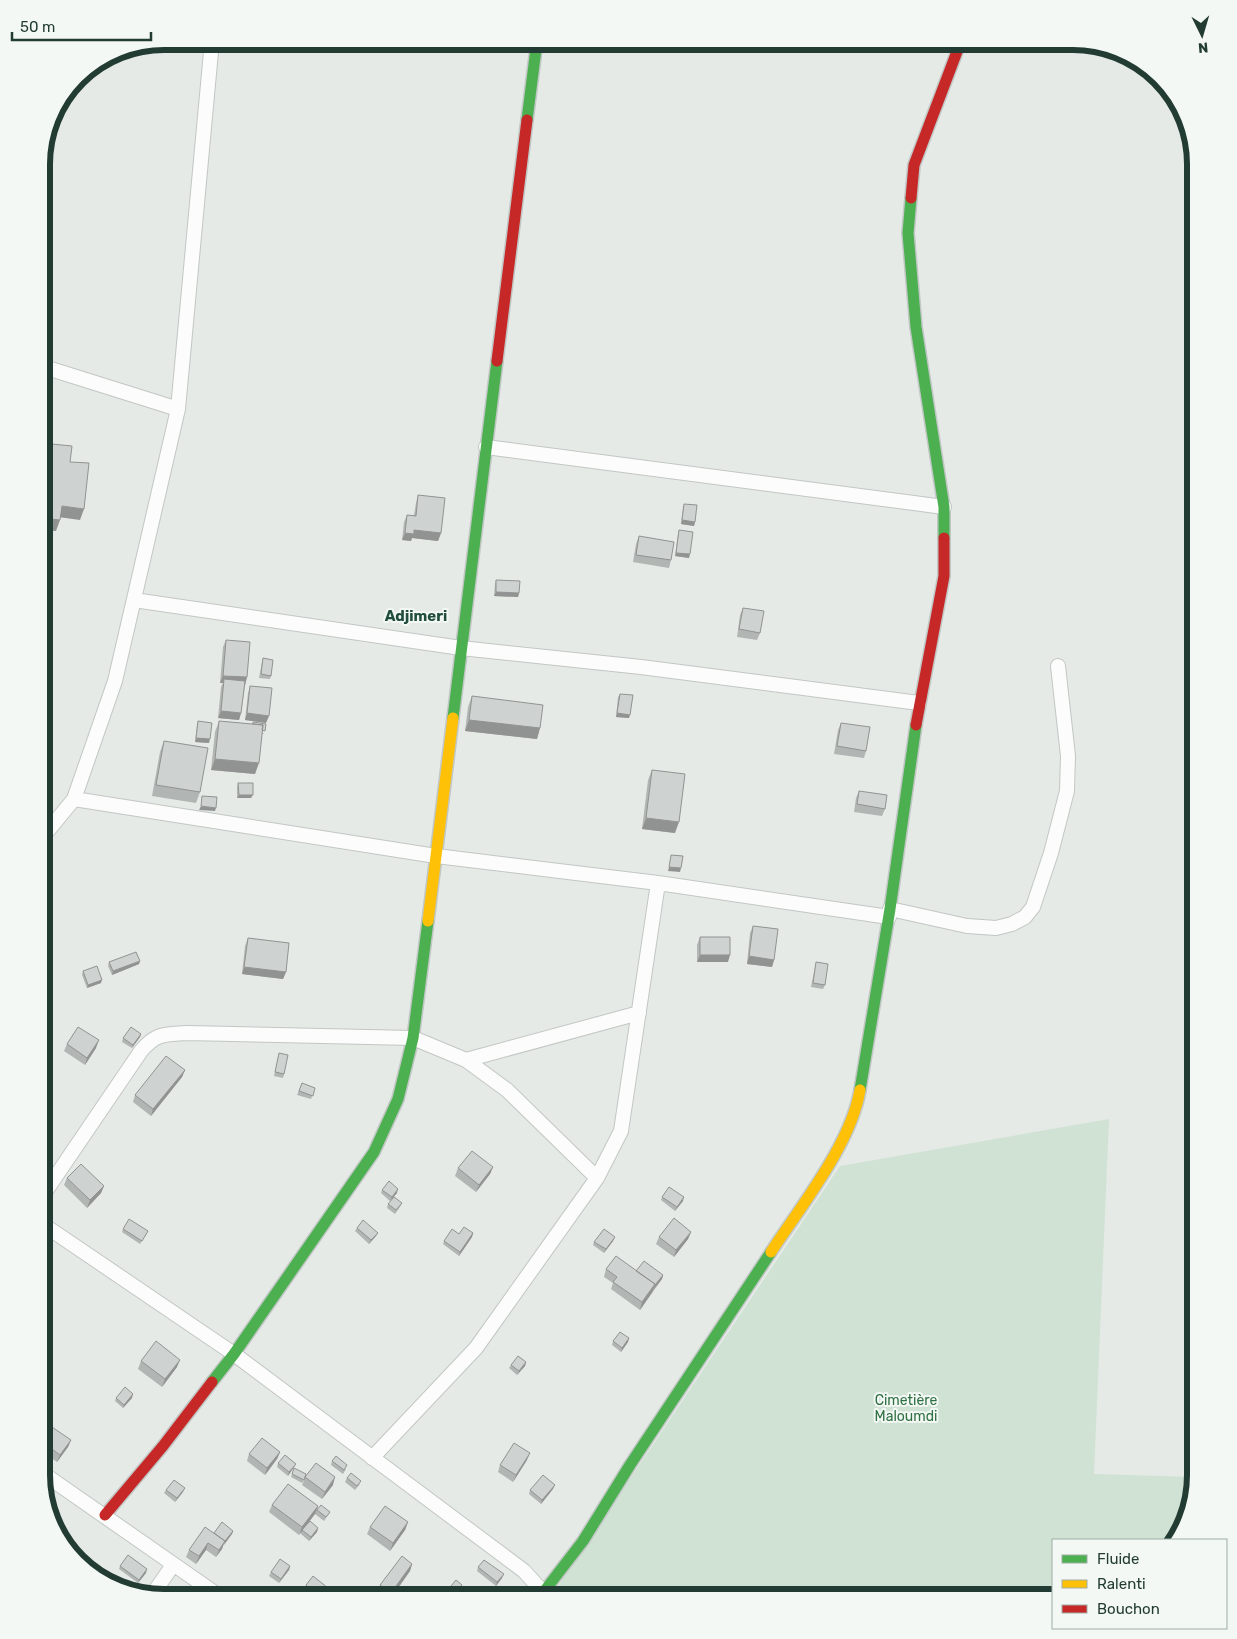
<svg xmlns="http://www.w3.org/2000/svg" width="1237" height="1639" font-family="Rubik,sans-serif">
<rect width="100%" height="100%" fill="#e5eae7"/>
<!-- green -->
<path fill="#cfe2d3" d="M1109,1119L1094,1474L1195,1477L1179,1536L1176,1540H1053V1597L554,1598L552,1595L840,1166Z"/>
<g fill="none" stroke-linecap="round" stroke-linejoin="round">
<defs>
<path id="street" d="M41,366L178,409
M486,447L944,507
M134,600L461,648L641,667L919,703
M74,799L436,856L658,883L889,917
M41,839L74,799L115,681L178,409L212,41
M890,909L967,926L996,928L1012,924L1025,917L1033,907L1051,853L1067,791L1068,756L1058,666
M466,1060L639,1013
M41,1198L141,1051C156,1033 165,1034 187,1033L413,1038L466,1060L507,1090L597,1178
M41,1223L234,1354L524,1571L543,1592L546,1598
M372,1458L476,1348L597,1178L621,1131L658,883
M41,1472L222,1598
M152,1595L173,1565"/>
<path id="fast" d="M527,120L537,41
M911,198L908,233L916,327L944,507V538
M453,718L497,361
M860,1090L890,909L916,725
M212,1382L234,1354L374,1152L398,1099L413,1038L428,921
M539,1598L583,1541L630,1465L771,1252"/>
<path id="slow" d="M428,921L453,718
M771,1252C801,1206 851,1144 860,1090"/>
<path id="jam" d="M911,198L914,165L961,41
M497,361L527,120
M916,725L944,576V538
M105,1515L163,1446L212,1382"/>
</defs>
<!-- street casing -->
<use href="#street" stroke="#c2c7c4" stroke-width="16"/>
<!-- fast casing -->
<use href="#fast" stroke="#c1c7c4" stroke-width="14"/>
<!-- slow casing -->
<use href="#slow" stroke="#c1c7c4" stroke-width="14"/>
<!-- jam casing -->
<use href="#jam" stroke="#c1c7c4" stroke-width="14"/>
<!-- street -->
<use href="#street" stroke="#fbfcfb" stroke-width="14"/>
<!-- fast -->
<use href="#fast" stroke="#4caf50" stroke-width="11"/>
<!-- slow -->
<use href="#slow" stroke="#ffc107" stroke-width="11"/>
<!-- jam -->
<use href="#jam" stroke="#c62828" stroke-width="11"/>
</g>
<!-- wall -->
<path fill="#b1b5b3" d="M418,495L441,533L438,541L412,538L411,541L402,540L404,522L407,515H414L416,503Z
M684,504L695,522L694,526L681,524L683,507Z
M679,530L689,558L675,556L678,534Z
M639,536L671,560L669,568L633,562L636,544Z
M496,580L519,593L518,597L494,596L495,584Z
M743,608L760,633L757,640L737,637L740,615Z
M226,640L247,677L245,685L241,713L239,720L218,718L221,687L223,683H220L223,647Z
M263,658L271,676L270,679L259,678L262,662Z
M250,686L266,723L245,720L248,693Z
M620,694L629,718L616,717L618,697Z
M472,696L540,728L537,739L465,731L468,707Z
M198,721L209,743L195,742L197,725Z
M219,721L252,724L253,722L264,734H262L255,774L211,770L215,732Z
M841,723L866,751L864,758L834,754L838,730Z
M164,741L200,792L196,803L152,796L160,752Z
M652,770L675,833L642,829L648,780Z
M238,783L251,798H237V787Z
M859,791L885,809L882,816L854,812L856,798Z
M753,926L774,960L772,967L747,964L750,933Z
M700,937L728,962H697V945Z
M248,938L286,972L283,979L242,974L245,946Z
M140,961L139,964L112,975L108,966L109,962Z
M816,962L825,985L823,989L811,987Z
M83,971L101,983L87,988L82,975Z
M141,1034L140,1037L132,1048L122,1042L123,1038Z
M67,1044L96,1048L85,1065L64,1051Z
M279,1053L284,1074L283,1078L274,1076Z
M185,1070L182,1077L151,1116L133,1102L135,1095Z
M302,1083L315,1088L311,1099L297,1095Z
M493,1167L490,1174L476,1192L455,1176L458,1168Z
M67,1178L104,1186L101,1193L87,1208L64,1185Z
M382,1190L397,1193L390,1201L381,1193Z
M662,1197L683,1201L675,1211L661,1200Z
M402,1203L400,1207L395,1214L387,1208L388,1204Z
M357,1228L378,1233L376,1236L369,1244L355,1231Z
M123,1229L148,1231L146,1235L140,1244L122,1232Z
M691,1232L688,1239L674,1257L656,1244L659,1237Z
M473,1233L472,1237L459,1256L443,1244L444,1241Z
M615,1237L613,1241L604,1253L593,1245L594,1242Z
M606,1269L636,1271L663,1275L662,1279L640,1310L611,1289L613,1283L604,1277Z
M629,1338L628,1342L621,1352L612,1345L613,1341Z
M141,1361L177,1367L162,1387L138,1369Z
M526,1362L525,1366L517,1375L509,1368L511,1365Z
M116,1398H132L123,1408L115,1401Z
M41,1436L71,1440L68,1447L57,1462L41,1451Z
M280,1452L277,1459L265,1475L247,1461L249,1454Z
M527,1460L513,1482L498,1472L500,1465Z
M332,1461L346,1469L343,1474L331,1465Z
M278,1463L294,1467L288,1476L277,1467Z
M292,1474L305,1477L333,1485L322,1499L302,1485L305,1478L302,1483L291,1477Z
M347,1478L360,1484L355,1490L345,1482Z
M553,1489L541,1504L529,1494L530,1490Z
M166,1490L183,1492L175,1502L164,1493Z
M272,1505L318,1506L317,1510L330,1512L324,1521L315,1514L308,1523L318,1528L317,1532L309,1541L301,1534V1532L299,1535L269,1512Z
M408,1522L405,1530L390,1551L367,1534L370,1527Z
M233,1531L232,1534L223,1545L222,1549L216,1557L206,1550L196,1564L186,1557L189,1550L214,1534Z
M412,1564L410,1571L391,1598H385L378,1592L380,1585Z
M120,1566L146,1573L138,1583L119,1569Z
M290,1566L289,1570L279,1583L269,1576L271,1572Z
M478,1567L502,1578L496,1586L477,1571Z
M306,1585L327,1592L322,1598H316L304,1588Z
M451,1586L460,1588L455,1595L449,1590Z"/>
<!-- shaded-wall -->
<path fill="#909392" d="M62,506L84,509L80,520L58,517Z
M41,518L60,520L56,531L41,530Z
M682,520L695,522L694,526L681,524Z
M414,530L441,533L438,541L412,538L411,541L402,540L405,533Z
M676,553L690,554L689,558L675,556Z
M496,592L519,593L518,597L494,596Z
M223,676L247,677L245,685L224,679L223,683H220Z
M221,711L241,713L239,720L218,718Z
M247,713L269,716L266,723L245,720Z
M617,713L630,715L629,718L616,717Z
M469,720L540,728L537,739L465,731Z
M196,738L210,739L209,743L195,742Z
M215,759L259,763L255,774L211,770Z
M239,795H253L251,798H237Z
M201,806L216,808L215,811L199,810Z
M646,818L679,822L675,833L642,829Z
M669,867L681,868L680,872L668,871Z
M700,955H730L728,962H697Z
M749,956L774,960L772,967L747,964Z
M140,961L139,964L112,975L113,971Z
M244,967L286,972L283,979L242,974Z
M102,980L101,983L87,988L88,985Z
M141,1034L140,1037L132,1048L133,1045Z
M99,1040L96,1048L85,1065L87,1058Z
M185,1070L182,1077L151,1116L153,1109Z
M493,1167L490,1174L476,1192L479,1185Z
M104,1186L101,1193L87,1208L90,1200Z
M398,1189L397,1193L390,1201L392,1197Z
M684,1197L683,1201L675,1211L677,1207Z
M691,1232L688,1239L674,1257L676,1250Z
M378,1233L376,1236L369,1244L371,1240Z
M473,1233L472,1237L459,1256L460,1252Z
M615,1237L613,1241L604,1253L606,1249Z
M663,1275L662,1279L654,1289L655,1285Z
M655,1284L653,1291L640,1310L642,1302Z
M629,1338L628,1342L621,1352L622,1348Z
M180,1360L177,1367L162,1387L165,1379Z
M526,1362L525,1366L517,1375L519,1371Z
M133,1394L132,1398L123,1408L124,1405Z
M71,1440L68,1447L57,1462L60,1455Z
M280,1452L277,1459L265,1475L267,1468Z
M530,1453L527,1460L513,1482L516,1475Z
M296,1464L288,1476L289,1472Z
M335,1477L333,1485L322,1499L325,1492Z
M555,1485L553,1489L541,1504L542,1500Z
M185,1488L183,1492L175,1502L177,1498Z
M318,1506L315,1514L299,1535L302,1527Z
M408,1522L405,1530L390,1551L393,1543Z
M318,1528L317,1532L309,1541L311,1537Z
M233,1531L232,1534L224,1545L225,1541Z
M225,1541L222,1549L216,1557L219,1550Z
M208,1543L206,1550L196,1564L199,1556Z
M412,1564L410,1571L391,1598H390L391,1593Z
M290,1566L289,1570L279,1583L281,1579Z
M147,1569L146,1573L138,1583L139,1580Z
M504,1574L502,1578L496,1586L497,1582Z
M328,1588L327,1592L322,1598H321Z"/>
<!-- building -->
<path fill="#ced2d0" stroke="#909392" d="M41,443L72,446L70,462L89,463L84,509L62,506L60,520L41,518Z
M418,495L445,498L441,533L414,530V534L405,533L407,515L416,516Z
M684,504L697,505L695,522L682,520Z
M679,530L693,532L690,554L676,553Z
M639,536L674,542L671,560L636,555Z
M496,580L520,581L519,593L496,592Z
M743,608L764,611L760,633L739,629Z
M226,640L250,642L247,677L223,676Z
M263,658L273,660L271,676L261,674Z
M224,679L245,681L241,713L221,711Z
M250,686L272,688L269,716L247,713Z
M620,694L633,695L630,715L617,713Z
M472,696L543,705L540,728L469,720Z
M198,721L212,723L210,739L196,738Z
M219,721L263,725L259,763L215,759Z
M253,722L266,724L265,731L262,730L263,725L253,724Z
M841,723L870,727L866,751L837,746Z
M164,741L208,748L200,792L156,785Z
M652,770L685,774L679,822L646,818Z
M238,783H253V795H239Z
M859,791L887,795L885,809L857,804Z
M202,796L217,797L216,808L201,806Z
M671,855L683,856L681,868L669,867Z
M753,926L778,929L774,960L749,956Z
M700,937H730V955H700Z
M248,938L289,943L286,972L244,967Z
M136,952L140,961L113,971L109,962Z
M816,962L828,964L825,985L813,983Z
M97,966L102,980L88,985L83,971Z
M78,1027L99,1040L87,1058L67,1044Z
M131,1027L141,1034L133,1045L123,1038Z
M279,1053L288,1055L284,1074L275,1072Z
M166,1056L185,1070L153,1109L135,1095Z
M302,1083L315,1088L313,1096L299,1091Z
M472,1151L493,1167L479,1185L458,1168Z
M81,1164L104,1186L90,1200L67,1178Z
M389,1181L398,1189L392,1197L382,1190Z
M669,1187L684,1197L677,1207L662,1197Z
M394,1197L402,1203L396,1210L388,1204Z
M674,1218L691,1232L676,1250L659,1237Z
M129,1219L148,1231L142,1241L123,1229Z
M363,1220L378,1233L371,1240L357,1228Z
M464,1227L473,1233L460,1252L444,1241L452,1229L459,1234Z
M604,1229L615,1237L606,1249L594,1242Z
M616,1256L655,1284L642,1302L613,1282L617,1277L606,1269Z
M644,1261L663,1275L655,1285V1284L636,1271Z
M620,1332L629,1338L622,1348L613,1341Z
M156,1341L180,1360L165,1379L141,1361Z
M518,1356L526,1362L519,1371L511,1365Z
M125,1387L133,1394L124,1405L116,1398Z
M49,1425L71,1440L60,1455L41,1441V1436Z
M262,1438L280,1452L267,1468L249,1454Z
M514,1443L530,1453L516,1475L500,1465Z
M285,1455L296,1464L289,1472L278,1463Z
M336,1456L347,1465L344,1470L332,1461Z
M316,1463L335,1477L325,1492L305,1477Z
M294,1468L306,1474L304,1480L292,1474Z
M351,1473L361,1481L357,1486L347,1478Z
M543,1475L555,1485L542,1500L530,1490Z
M174,1480L185,1488L177,1498L166,1490Z
M288,1484L318,1506L302,1527L272,1505Z
M321,1505L330,1512L326,1517L317,1510Z
M385,1506L408,1522L393,1543L370,1527Z
M310,1521L318,1528L311,1537L302,1530Z
M222,1522L233,1531L225,1541L214,1533Z
M205,1527L225,1541L219,1550L208,1543L199,1556L189,1550Z
M128,1555L147,1569L139,1580L120,1566Z
M402,1556L412,1564L391,1593L380,1585Z
M280,1559L290,1566L281,1579L271,1572Z
M484,1560L504,1574L497,1582L478,1567Z
M313,1576L328,1588L321,1597L306,1585Z
M456,1580L462,1585L457,1591L451,1586Z
M263,1588L274,1595L272,1598H256Z"/>
<g text-anchor="middle" dominant-baseline="central" stroke-width="4" stroke-linejoin="round" paint-order="stroke">
<!-- park labels -->
<g font-size="14" fill="#307143" stroke="#f3f8f5">
<text x="906" y="1400">Cimetière<tspan x="906" dy="16">Maloumdi</tspan></text>
</g>
<!-- neighbourhood labels -->
<g font-size="15" font-weight="bold" fill="#204d3e" stroke="#f3f8f5">
<text x="416" y="616">Adjimeri</text>
</g>
</g>
<!-- crop -->
<path d="M0 0H1237V1639H0ZM164 50H1073A114 114 0 0 1 1187 164V1475A114 114 0 0 1 1073 1589H164A114 114 0 0 1 50 1475V164A114 114 0 0 1 164 50Z" fill="#f3f8f5" fill-rule="evenodd"/>
<path fill="none" stroke="#233c33" stroke-width="6" d="M164 50H1073A114 114 0 0 1 1187 164V1475A114 114 0 0 1 1073 1589H164A114 114 0 0 1 50 1475V164A114 114 0 0 1 164 50Z"/>
<!-- legend -->
<rect x="1052" y="1539" width="175" height="90" fill="#f3f8f5" stroke="#a0ada7"/>
<rect x="1062" y="1555" width="25" height="8" fill="#4caf50" stroke="#a0ada7"/>
<text x="1097" y="1564" font-size="15" fill="#233c33">Fluide</text>
<rect x="1062" y="1580" width="25" height="8" fill="#ffc107" stroke="#a0ada7"/>
<text x="1097" y="1589" font-size="15" fill="#233c33">Ralenti</text>
<rect x="1062" y="1605" width="25" height="8" fill="#c62828" stroke="#a0ada7"/>
<text x="1097" y="1614" font-size="15" fill="#233c33">Bouchon</text>
<!-- north arrow -->
<g transform="translate(1202 35) rotate(175)" stroke="#f3f8f5" stroke-width="4" paint-order="stroke">
<path d="M0-4L9 19L0 12L-9 19Z" fill="#233c33"/>
<text y="-8" font-size="14" font-weight="bold" text-anchor="middle" fill="#233c33">N</text>
</g>
<!-- scale -->
<path d="M12 32v8h139v-8" fill="none" stroke="#233c33" stroke-width="2.5"/>
<text x="20" y="32" font-size="15" fill="#233c33" stroke="#f3f8f5" stroke-width="4" paint-order="stroke">50 m</text>
</svg>
